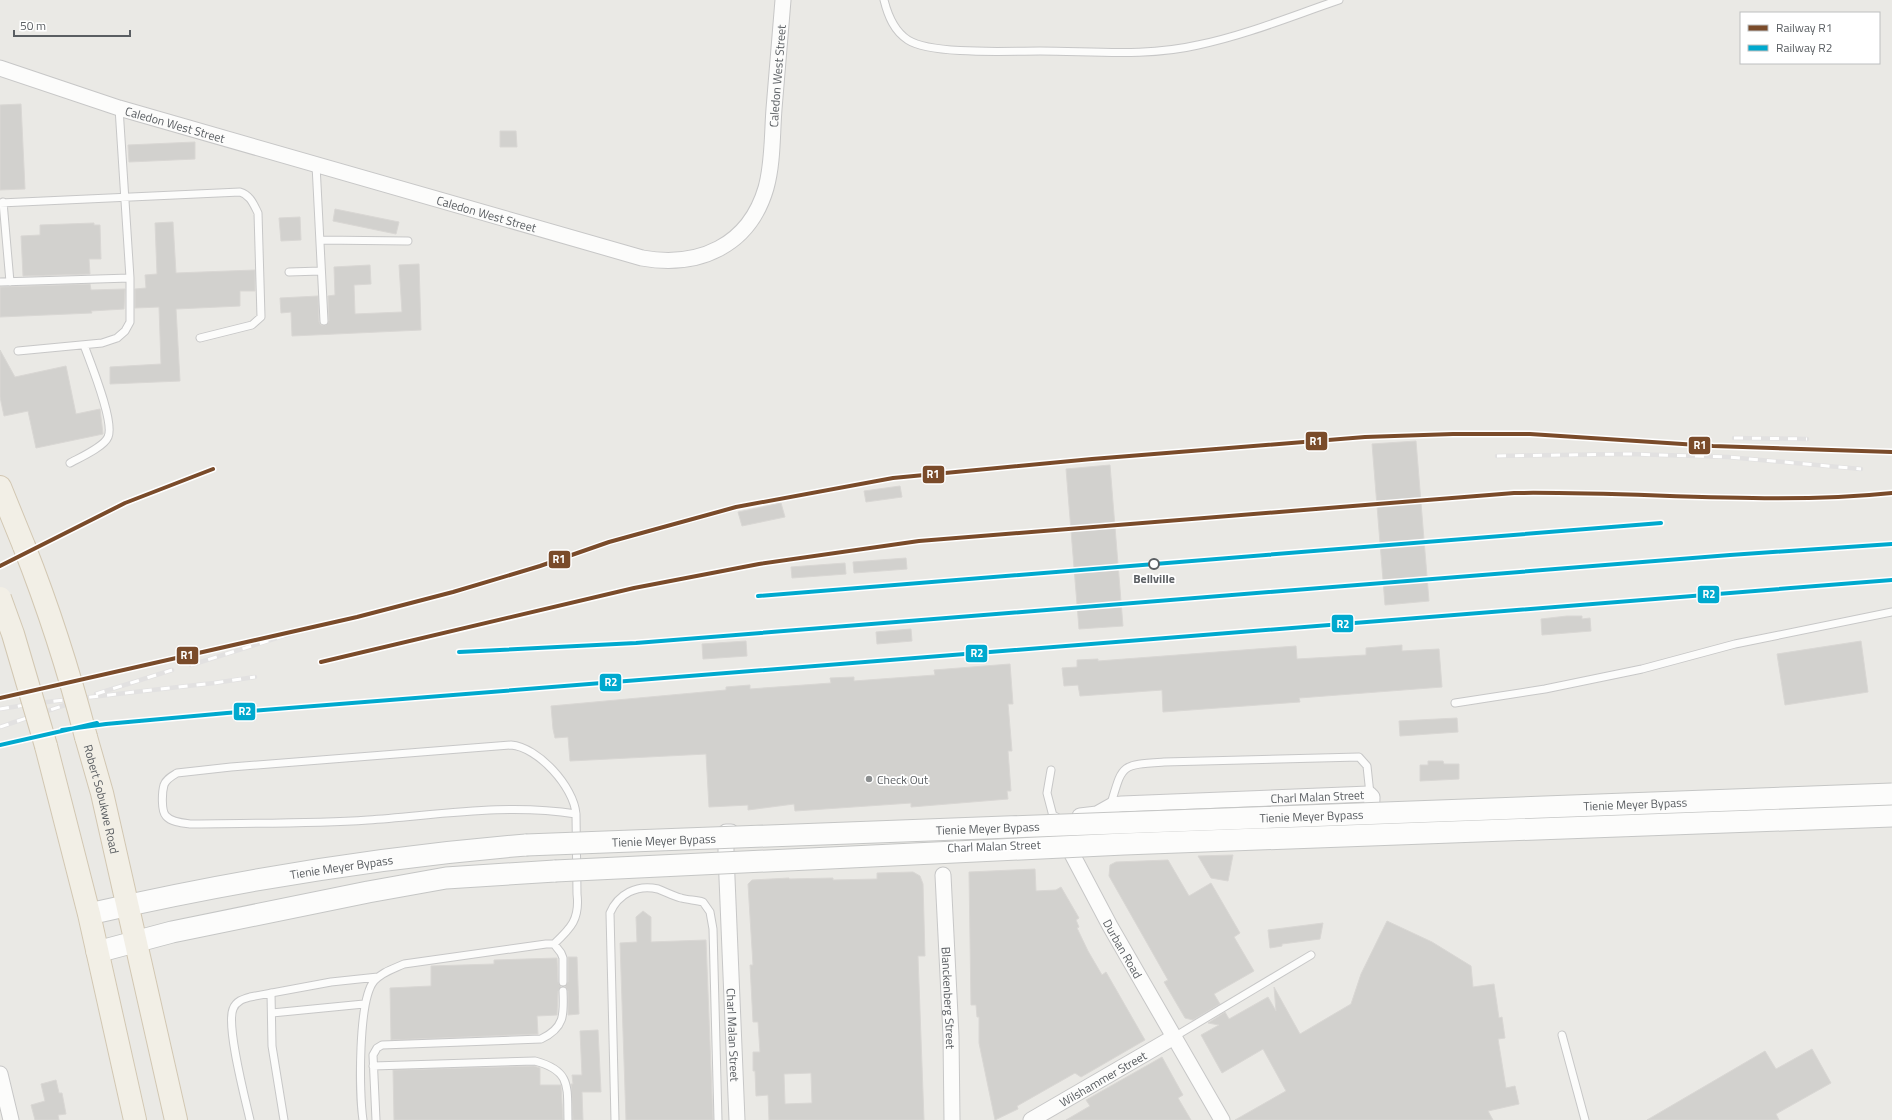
<svg xmlns="http://www.w3.org/2000/svg" width="1892" height="1120" font-family="'Titillium Web',sans-serif">
<rect width="100%" height="100%" fill="#eae9e5"/>
<!-- building -->
<path fill="#d2d1ce" stroke="#d9d7d4" fill-rule="evenodd" d="M21,104L25,189L0,190V105Z
M500,131H516L517,147H500Z
M195,142V159L129,162L128,145Z
M335,209L399,222L396,234L333,221Z
M300,217L301,240L281,241L279,218Z
M173,222L176,273L255,270V291H240V306L176,309L180,381L110,384V367L161,364L159,307L135,308V289L146,288L145,275L157,274L155,223Z
M94,223V225H100L101,259H89L90,274L23,276L21,236L40,235V225Z
M419,264L421,330L292,336L291,312L281,313L280,298L318,296L319,322L321,325H326L329,321L328,296L335,295L334,267L370,265L371,284L354,285L355,314L402,312L399,265Z
M90,284L91,290L125,289L124,309L91,311L92,313L0,317V287Z
M0,350L15,377L66,366L76,414L100,409L103,434L36,448L28,411L4,416L0,397Z
M1416,441L1429,601L1385,605L1372,444Z
M1110,465L1123,626L1079,629L1066,469Z
M900,486L902,497L866,502L864,491Z
M781,503L785,517L742,526L738,512Z
M906,558L907,569L854,573L853,562Z
M845,563L846,574L792,578L791,567Z
M1567,616H1582V619L1590,618L1591,631L1542,635L1541,619Z
M911,629L912,641L877,644L876,632Z
M746,641L747,656L703,659L702,644Z
M1861,641L1868,692L1785,705L1777,654Z
M1402,645V651L1439,649L1442,687L1299,698L1300,702L1163,712L1162,690L1080,696L1078,685L1064,686L1062,668L1077,667V660L1098,659V661L1296,646L1297,659L1366,655V648Z
M1010,664L1013,704H1008L1012,751H1008L1011,791H1007L1008,799L911,807V803L795,811L794,804L748,810V805L709,807L706,754L570,761L568,737L555,738L553,729L551,706L726,690V687L750,685V689L831,683L830,678L854,677V681L935,675L934,670Z
M1457,718L1458,732L1400,736L1399,721Z
M1428,761H1443L1444,764H1459V779L1420,781V765H1428Z
M1233,855L1228,881L1211,878L1198,856Z
M1168,860L1189,896L1211,883L1240,933L1234,937L1254,971L1214,994L1220,1004L1193,1020L1185,1018L1164,982L1168,980L1109,876L1110,865L1116,862Z
M1035,869L1036,891L1056,890L1061,887L1079,918L1076,920L1079,927L1077,928L1088,951L1102,975L1106,972L1145,1040L1081,1077L1075,1073L1017,1106L1018,1109L995,1120L979,1043V1017H977L976,1005H971L969,872Z
M913,872L920,876L923,884L925,956H918L924,1120H769L768,1095L756,1096L755,1071H753V1052H760L758,1022H753L750,965H753L748,884L752,880L789,878V879L833,878V880L877,879V873ZM811,1073L812,1103L785,1104L784,1074Z
M643,911L651,917V942L706,940L713,1120H626L620,943L637,942L636,917Z
M1387,921L1432,942L1471,966L1473,987L1494,984L1499,1018L1502,1017L1505,1038L1498,1039L1506,1088L1515,1086L1519,1104L1488,1111L1493,1120H1235L1286,1091L1263,1049L1222,1073L1201,1035L1219,1025L1208,1023L1225,1012L1229,1019L1268,997L1276,1011L1274,987L1300,1034L1351,1004L1361,974Z
M1323,923L1320,939L1282,944V946L1270,948L1268,930Z
M568,957H577L579,1014L568,1015V991L565,986L568,982Z
M557,958L558,982L561,987L558,991L557,1015L537,1016L538,1034L391,1040L390,988L431,986V966L494,964V960Z
M598,1030L601,1092H582L583,1120H573L571,1084H573L572,1075H582L580,1031Z
M1812,1049L1831,1083L1776,1114L1779,1120H1647L1765,1051L1776,1069Z
M1162,1057L1183,1095L1178,1098L1191,1120H1066L1090,1106L1086,1100Z
M534,1066L540,1068V1085H561L563,1120H394L393,1070Z
M56,1080L59,1093H62L66,1114L58,1115L59,1120H35L31,1105L45,1101L41,1084Z"/>
<g fill="none" stroke-linecap="round" stroke-linejoin="round">
<defs>
<path id="lane" d="M884,0C888,16 894,31 908,40C931,55 1011,51 1040,51C1092,51 1147,57 1198,45C1246,35 1292,16 1339,0
M316,165L324,321
M3,202L10,282
M0,203L240,192C250,195 253,203 258,213L261,317L252,325L200,338
M320,240L408,241
M289,272L321,271
M0,282L130,278
M18,351L102,343L117,338L125,331L130,322V278L119,108
M70,463C79,458 104,447 108,437C115,422 90,362 84,345
M1455,703L1545,689L1642,669L1735,644L1892,612
M1051,770L1047,793L1054,820
M1110,807C1123,764 1119,765 1164,762L1359,757L1367,766L1370,794
M554,944C571,928 580,919 577,894L576,814C574,787 538,747 511,745L231,767L177,773C172,776 166,779 164,785C162,792 161,811 166,816C171,822 182,823 190,824C249,823 309,824 368,820C438,815 506,803 576,814
M271,993L272,1046L284,1120
M272,1013L364,1004
M1562,1035L1585,1120
M1174,1037L1311,955
M373,1066L535,1061C572,1071 567,1087 568,1120
M250,1120C245,1098 226,1026 233,1009C236,1001 243,999 250,997L331,982L378,977
M363,1120C359,1094 358,1000 374,981C382,972 393,969 404,964L546,944H554L561,953L563,958V982
M376,1120L373,1055L377,1048L382,1045L541,1039C565,1028 564,1014 563,991
M615,1120L610,913C618,894 637,884 658,889C666,892 673,896 681,898C688,900 696,900 703,902L710,912L713,929L718,1120"/>
<g id="street">
<path id="s1" d="M0,68L119,108L642,258C699,268 749,246 766,188C773,163 772,135 774,109C777,73 780,36 783,0"/>
<path id="s2" d="M1080,816L1097,814L1113,805L1122,804L1369,794L1372,797L1371,830L1357,833"/>
<path id="s3" d="M1054,820L1110,926L1222,1120"/>
<path id="s4" d="M731,832H726V854L737,1120"/>
<path id="s5" d="M943,875L951,1036L952,1120"/>
<path d="M0,1074L11,1120"/>
<path id="s6" d="M1031,1120L1174,1037"/>
</g>
<g id="secondary">
<path id="s7" d="M89,914C233,881 379,857 526,845"/>
<path d="M97,952L172,932L368,892L446,878L555,871"/>
</g>
<g id="primary">
<path d="M0,487L24,546"/>
<path id="s8" d="M86,737L102,793L176,1120"/>
<path d="M46,746L89,914L135,1120"/>
</g>
</defs>
<!-- lane casing -->
<use href="#lane" stroke="#c7c7c7" stroke-width="9"/>
<!-- street casing -->
<use href="#street" stroke="#c7c7c7" stroke-width="17"/>
<!-- secondary casing -->
<use href="#secondary" stroke="#c5c6c5" stroke-width="23"/>
<!-- primary casing -->
<use href="#primary" stroke="#d2c7b2" stroke-width="24"/>
<!-- lane -->
<use href="#lane" stroke="#fcfcfb" stroke-width="7"/>
<!-- street -->
<use href="#street" stroke="#fcfcfb" stroke-width="15"/>
<!-- secondary -->
<use href="#secondary" stroke="#fcfcfb" stroke-width="21"/>
<!-- primary -->
<use href="#primary" stroke="#f2efe6" stroke-width="22"/>
<defs>
<path id="rail" d="M1734,438L1807,439
M1497,456L1629,454L1728,457L1861,469
M12,560L125,503L213,469
M191,665L309,628
M96,694L172,670
M0,709L38,703L214,683L255,677
M0,727L68,704"/>
</defs>
<!-- rail casing -->
<use href="#rail" stroke="#e2e1e1" stroke-width="4.5"/>
<!-- rail -->
<use href="#rail" stroke="#fff" stroke-width="3" stroke-dasharray="9" stroke-linecap="butt"/>
<defs>
<g id="secondary-bridge">
<path id="s9" d="M526,845L1892,794"/>
<path d="M555,871L1124,844L1892,816"/>
</g>
<path id="primary-bridge" d="M24,546C49,609 69,672 86,737
M0,598L13,634L46,746"/>
</defs>
<!-- secondary-bridge casing -->
<use href="#secondary-bridge" stroke="#c5c6c5" stroke-width="23" stroke-linecap="butt"/>
<!-- primary-bridge casing -->
<use href="#primary-bridge" stroke="#d2c7b2" stroke-width="24" stroke-linecap="butt"/>
<!-- secondary-bridge -->
<use href="#secondary-bridge" stroke="#fcfcfb" stroke-width="21"/>
<!-- primary-bridge -->
<use href="#primary-bridge" stroke="#f2efe6" stroke-width="22"/>
<defs>
<path id="rail-1" d="M0,566L125,503L213,469
M321,662L634,588L759,564L919,541L1514,493C1640,491 1767,506 1892,493
M0,698L357,617L453,592L540,566L609,542L736,507L893,478L1092,459L1365,437L1453,434H1530L1713,446L1892,452"/>
<path id="rail-2" d="M758,596L1661,523
M459,652L636,643L1730,555L1892,544
M62,730L106,724L227,713L1892,580
M0,745L97,723"/>
</defs>
<!-- rail-1 casing -->
<use href="#rail-1" stroke="#fff" stroke-width="7"/>
<!-- rail-2 casing -->
<use href="#rail-2" stroke="#fff" stroke-width="7"/>
<!-- rail-1 -->
<use href="#rail-1" stroke="#7a4b2a" stroke-width="4"/>
<!-- rail-2 -->
<use href="#rail-2" stroke="#00a9ce" stroke-width="4"/>
</g>
<!-- markers -->
<circle fill="#fff" stroke="#5a5e62" stroke-width="2" cx="1154" cy="564" r="5"/>
<circle fill="#8c8f90" stroke="#fff" stroke-width="1.5" cx="869" cy="779" r="4"/>
<g text-anchor="middle" dominant-baseline="central" stroke-width="3.5" stroke-linejoin="round" paint-order="stroke">
<!-- street labels -->
<g font-size="12" fill="#5a5e62" stroke="#fff">
<text stroke="none"><textPath href="#s1" startOffset="940">Caledon West Street</textPath></text>
<text stroke="none"><textPath href="#s1" startOffset="184">Caledon West Street</textPath></text>
<text stroke="none"><textPath href="#s1" startOffset="508">Caledon West Street</textPath></text>
<text stroke="none"><textPath href="#s2" startOffset="240">Charl Malan Street</textPath></text>
<text stroke="none"><textPath href="#s8" startOffset="64">Robert Sobukwe Road</textPath></text>
<text stroke="none"><textPath href="#s9" startOffset="1110">Tienie Meyer Bypass</textPath></text>
<text stroke="none"><textPath href="#s9" startOffset="786">Tienie Meyer Bypass</textPath></text>
<text stroke="none"><textPath href="#s9" startOffset="462">Tienie Meyer Bypass</textPath></text>
<text stroke="none"><textPath href="#s9" startOffset="138">Tienie Meyer Bypass</textPath></text>
<text transform="translate(994 846) rotate(-2)">Charl Malan Street</text>
<text stroke="none"><textPath href="#s7" startOffset="257">Tienie Meyer Bypass</textPath></text>
<text stroke="none"><textPath href="#s3" startOffset="146">Durban Road</textPath></text>
<text stroke="none"><textPath href="#s5" startOffset="123">Blanckenberg Street</textPath></text>
<text stroke="none"><textPath href="#s4" startOffset="208">Charl Malan Street</textPath></text>
<text stroke="none"><textPath href="#s6" startOffset="83">Wilshammer Street</textPath></text>
</g>
<!-- stop labels -->
<g font-size="12" font-weight="bold" fill="#5a5e62" stroke="#fff">
<text x="1154" y="578">Bellville</text>
</g>
<!-- poi labels -->
<g font-size="12" fill="#5a5e62" stroke="#fff" text-anchor="start">
<text x="877" y="779">Check Out</text>
</g>
</g>
<g stroke="#fff" stroke-width="1.5">
<rect x="1305" y="431" width="23" height="20" rx="4" fill="#7a4b2a"/>
<rect x="1688" y="436" width="23" height="19" rx="4" fill="#7a4b2a"/>
<rect x="922" y="465" width="23" height="19" rx="4" fill="#7a4b2a"/>
<rect x="548" y="550" width="23" height="19" rx="4" fill="#7a4b2a"/>
<rect x="1697" y="585" width="23" height="19" rx="4" fill="#00a9ce"/>
<rect x="1331" y="614" width="23" height="19" rx="4" fill="#00a9ce"/>
<rect x="965" y="644" width="23" height="19" rx="4" fill="#00a9ce"/>
<rect x="176" y="646" width="23" height="19" rx="4" fill="#7a4b2a"/>
<rect x="599" y="673" width="23" height="19" rx="4" fill="#00a9ce"/>
<rect x="233" y="702" width="23" height="19" rx="4" fill="#00a9ce"/>
</g>
<g font-size="11" text-anchor="middle" font-weight="bold" fill="#fff">
<text x="1316" y="445">R1</text>
<text x="1700" y="449">R1</text>
<text x="933" y="478">R1</text>
<text x="559" y="563">R1</text>
<text x="1709" y="598">R2</text>
<text x="1343" y="628">R2</text>
<text x="977" y="657">R2</text>
<text x="187" y="659">R1</text>
<text x="611" y="686">R2</text>
<text x="245" y="715">R2</text>
</g>
<!-- legend -->
<rect x="1740" y="12" width="140" height="52" fill="#ffffff" stroke="#bdbfc0"/>
<rect x="1748" y="25" width="20" height="6" fill="#7a4b2a" stroke="#bdbfc0"/>
<text x="1776" y="32" font-size="12" fill="#5a5e62">Railway R1</text>
<rect x="1748" y="45" width="20" height="6" fill="#00a9ce" stroke="#bdbfc0"/>
<text x="1776" y="52" font-size="12" fill="#5a5e62">Railway R2</text>
<!-- scale -->
<path d="M14 30v6h116v-6" fill="none" stroke="#5a5e62" stroke-width="2"/>
<text x="20" y="30" font-size="12" fill="#5a5e62" stroke="#ffffff" stroke-width="3" paint-order="stroke">50 m</text>
</svg>
